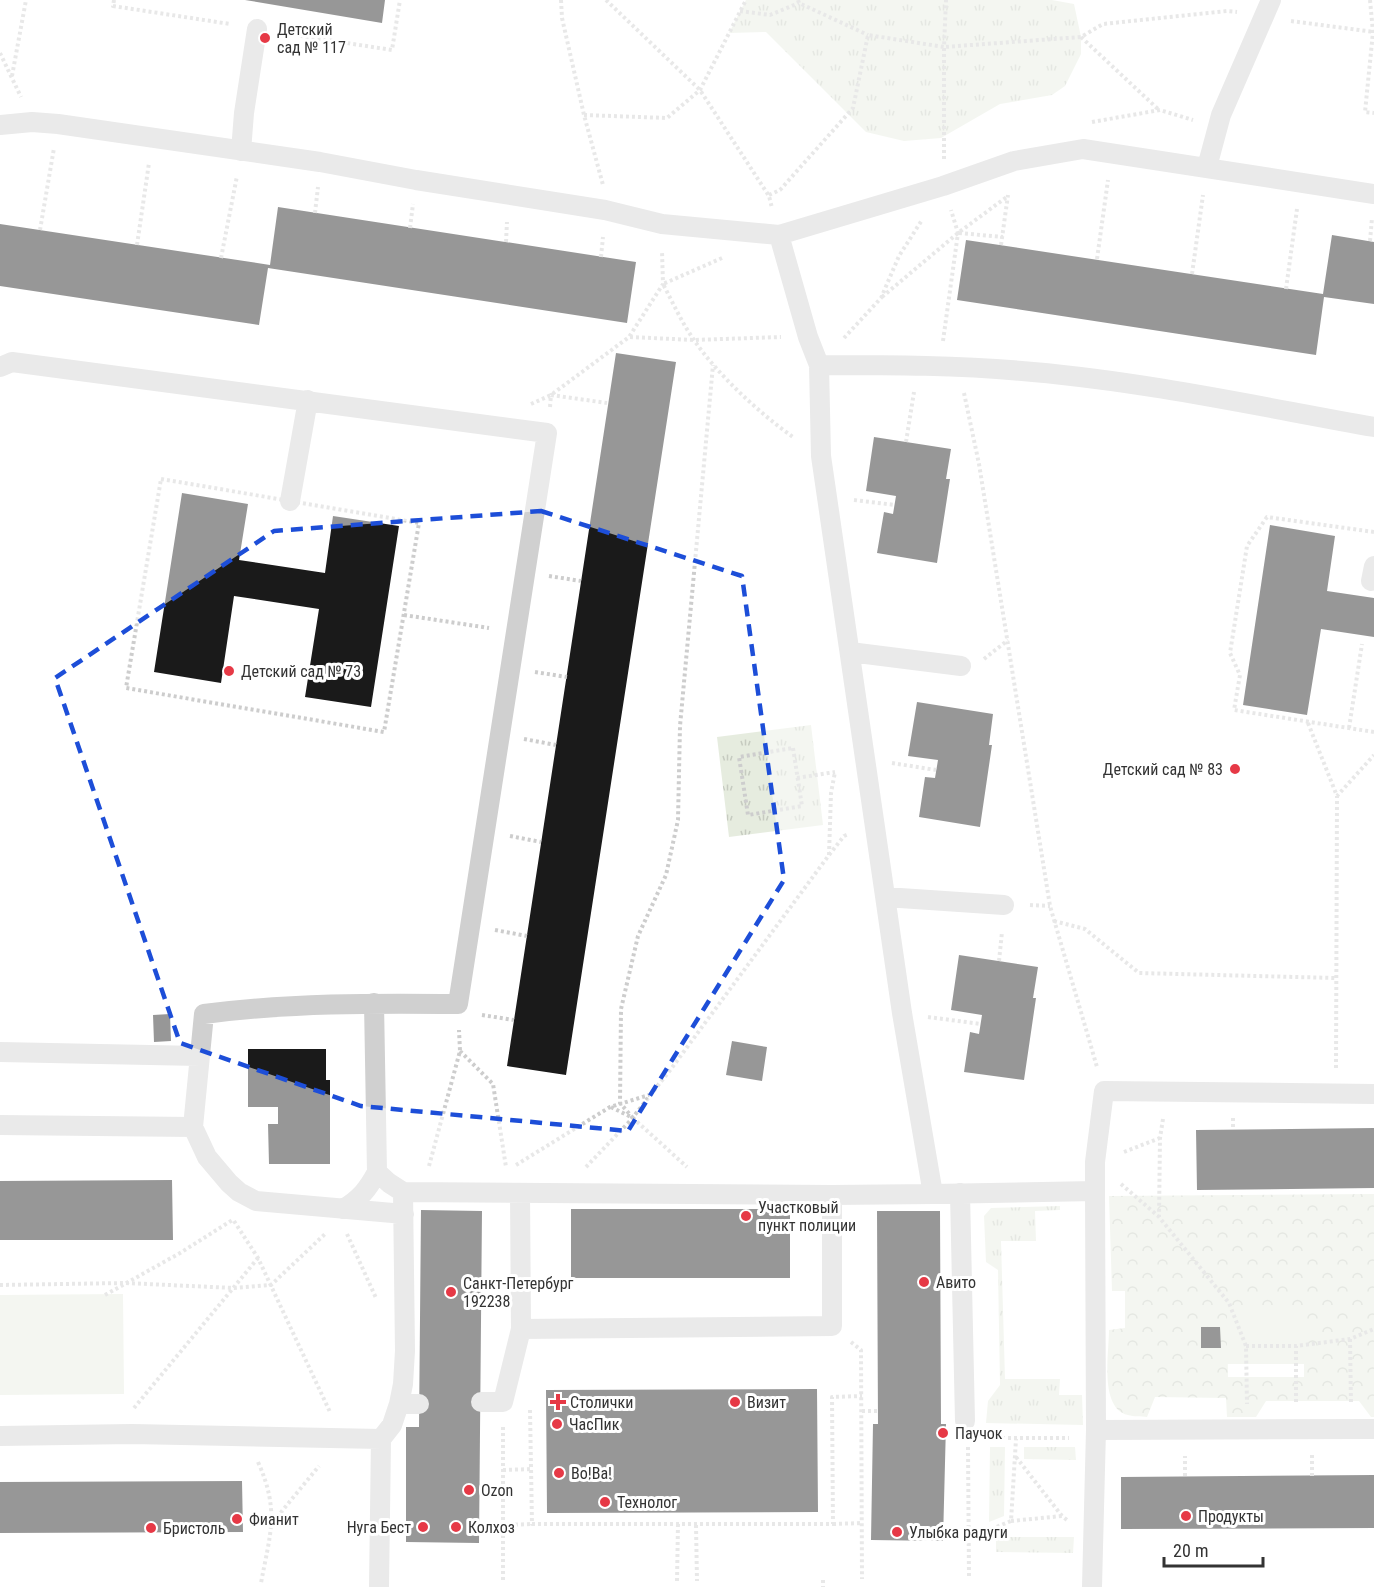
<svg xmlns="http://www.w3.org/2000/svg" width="1374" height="1587" font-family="'Roboto Condensed',sans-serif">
<defs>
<pattern id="grass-tufts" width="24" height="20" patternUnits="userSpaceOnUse" patternTransform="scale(1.5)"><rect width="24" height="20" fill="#e6ecdf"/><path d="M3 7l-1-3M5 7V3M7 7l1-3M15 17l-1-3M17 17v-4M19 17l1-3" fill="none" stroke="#c6cbc0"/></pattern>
<pattern id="forest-crowns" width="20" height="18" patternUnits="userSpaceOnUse" patternTransform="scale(1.5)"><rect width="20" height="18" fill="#e6ecdf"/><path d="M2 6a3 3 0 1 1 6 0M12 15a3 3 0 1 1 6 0" fill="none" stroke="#c6cbc0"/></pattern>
</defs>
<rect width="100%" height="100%" fill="#fff"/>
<!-- grass -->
<path fill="url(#grass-tufts)" d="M746,0H1052L1074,4L1081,37V54L1065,86L1052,95L1000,104L941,138L904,141L866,132L766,32L729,33Z
M811,725L823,825L729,837L717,737Z
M1060,1206V1210L1035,1211L1036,1241H1001L1005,1379H1060L1059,1395H1082L1083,1425L986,1423L988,1401L1000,1385L998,1270L986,1262L984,1216L991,1208Z
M990,1447H1005L1004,1516L989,1522Z
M1024,1447H1075L1076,1460L1024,1459Z
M996,1537H1074L1073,1553L996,1552Z"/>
<!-- forest -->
<path fill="url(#forest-crowns)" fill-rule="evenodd" d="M1374,1194V1417H1371L1359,1401H1266L1256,1417H1227L1226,1398L1155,1397L1147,1417C1141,1416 1134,1417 1128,1415C1099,1408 1109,1354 1109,1330L1125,1328V1291H1112L1109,1196ZM1227,1308H1304V1377H1228Z"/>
<!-- pitch -->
<path fill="#e6ecdf" d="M123,1294L124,1394L0,1395V1295Z
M1227,1308H1304V1364H1227Z"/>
<!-- building -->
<path fill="#1a1a1a" d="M245,0H385L382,23Z
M278,207L636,262L627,323L268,268L259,325L0,286V224L270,265Z
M1332,235L1374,242V304L1324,297L1316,355L957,300L966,240L1323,294Z
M616,353L676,362L566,1075L507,1066Z
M874,437L951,449L946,479H950L937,563L877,553L884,512L893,514L896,496L866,491Z
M182,493L248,504L239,560L325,573L333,516L399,526L371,707L305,697L319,609L234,596L221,683L154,672Z
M1270,525L1335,536L1327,591L1374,598V637L1321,629L1307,715L1243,705Z
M917,702L993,714L989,745H992L980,827L919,817L925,777L935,778L938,760L908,756Z
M959,955L1038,967L1033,998H1036L1024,1080L964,1072L970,1032L979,1034L982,1015L951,1010Z
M170,1014L171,1041L154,1042L153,1015Z
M732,1041L767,1047L762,1081L726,1075Z
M248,1049H326V1080H330V1164H269L268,1124H278V1107H248Z
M1374,1128V1188L1197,1190L1196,1130Z
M172,1180L173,1240H0V1181Z
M571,1209H790V1278H571Z
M421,1210L482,1211L479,1543L406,1542V1427H419Z
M877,1211H940L941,1424H946L943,1541L871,1540L873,1424H878Z
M1201,1327H1220L1221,1348H1201Z
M817,1389L818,1512L547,1513L546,1390Z
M1374,1475V1528L1121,1529V1477Z
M242,1481L243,1532L0,1533V1482Z"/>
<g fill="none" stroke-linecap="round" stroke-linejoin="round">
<!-- path -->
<path stroke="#cdcdcd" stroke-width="4" stroke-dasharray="3 3" stroke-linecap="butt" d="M114,0L113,6L230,24
M561,0L562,18L584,115L603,185
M606,0L700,90L769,196L772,208
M798,0L799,3L868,35
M1370,0L1373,32L1365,112L1374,113
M740,11L770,15L799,3
M1291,21L1374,32
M282,33L392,50L400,0
M1081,37L1159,110
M0,53L21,97
M12,76L26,0
M584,115L667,118L700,90L746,0
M1092,122L1160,110L1193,120
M944,159V47L1081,37L1103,24L1227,11L1237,12
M769,195L780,190L853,108L868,35L944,47L946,0
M315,213L318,187
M410,228L413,204
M40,230L54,148
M959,233L1003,237
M1370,241L1372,218
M506,242L507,222
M137,245L149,163
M1001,245L1008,195
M601,257L603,237
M221,258L237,176
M722,258L663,284C673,303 682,323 694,340C717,374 759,413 793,437
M1097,259L1108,180
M1192,274L1203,195
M1286,289L1297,209
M882,297L958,233L1008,196
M630,337L694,340L781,337
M844,338L881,298L899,256L922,220
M943,341L958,233L951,210
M964,393L979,464L1050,906L1097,1067
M531,404L551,395L629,337L663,284L662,251
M550,407L551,395L607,403
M906,442L914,392
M161,479L419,523L384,732L126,688Z
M854,500L895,505
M1374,532L1267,517L1247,546L1230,653L1240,675L1234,710L1374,732
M549,576L581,581
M404,615L489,628
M984,659L1008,640
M535,672L567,677
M1308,723L1337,796L1374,755
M1349,728L1362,644
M524,739L556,745
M793,748L802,806L748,815L739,757Z
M892,763L936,770
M797,778L835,772
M510,836L541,842
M829,855L831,793L835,772
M1030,905L1050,906
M1054,921L1085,929L1139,973L1335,978
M495,930L527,936
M999,961L1002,932
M482,1015L514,1020
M928,1017L981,1024
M460,1051L493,1084L506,1167
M1336,1068L1337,796
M611,1107L633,1118L687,1167
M633,1118L620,1103L621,1009L638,936L666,875L678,820L680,726L713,365
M1233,1118V1130
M1163,1119L1160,1138L1159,1217L1229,1303L1246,1346L1247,1404
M1124,1152L1160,1138
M516,1165L610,1107L649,1095
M429,1166L460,1051L459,1030
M586,1167L630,1121L671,1069L829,855L844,836L849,834
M1121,1184L1158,1216
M234,1221L258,1258L330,1412
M347,1234L376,1298
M0,1285L125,1283L234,1288L271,1285L325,1234
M105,1295L180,1253L234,1219
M1350,1339L1351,1404
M851,1342L861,1350L862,1579
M1246,1346H1296L1350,1339L1374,1329
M1296,1402V1346
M134,1408L258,1258
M530,1410L532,1524H833L832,1397L862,1396
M862,1411H879
M503,1427V1582
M984,1438H1069
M968,1447L969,1578
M1016,1457L1062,1516L1067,1520
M258,1462C280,1511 270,1534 261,1583
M503,1470L532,1469
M1185,1476V1456
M1312,1476V1455
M1011,1521L1062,1516
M273,1522L319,1466
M833,1524L862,1523
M503,1525L532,1524
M696,1525L697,1581
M969,1538L1011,1521L1016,1439
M823,1580V1587
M677,1581L678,1524"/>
<!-- service -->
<path stroke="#d0d0d0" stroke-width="20" d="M0,125L32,122L58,124L320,162L416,180L605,210L662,224L779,235L943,186L1014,161L1083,149L1374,194
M241,151L244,113L257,29
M1207,167L1221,115L1271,0
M779,235L808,337L819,365L821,456L902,1013L933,1194L1095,1191L1096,1430L1092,1587
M819,365C890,365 961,365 1033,372C1147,382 1261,407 1374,427
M0,367L12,362L547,433L458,1004C373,1003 288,1003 204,1014L193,1127L207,1157L229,1183L239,1192L256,1201L404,1214
M290,501L308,400
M1371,581L1374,566
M850,652L961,666
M885,897L1004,905
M374,1003L377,1172L389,1183L403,1192
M0,1052L200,1056
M0,1125L193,1127
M1095,1191V1162L1104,1091L1374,1094
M520,1193L521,1329L832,1326V1195
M960,1193L965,1421
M343,1209C360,1199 368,1189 377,1172
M481,1402H503L521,1329
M399,1404H419
M1096,1430L1374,1429
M0,1436L132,1434L381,1439
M379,1587L381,1439L392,1425L399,1404L403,1384L405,1351L403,1192L832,1195L933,1194"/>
</g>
<!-- marked area -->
<path d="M0 0H1374V1587H0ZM541,511L742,576L784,880L628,1131L361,1106L180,1043L55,678L274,531Z" fill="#fff" fill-opacity=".55" fill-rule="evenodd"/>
<path fill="none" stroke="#1d4ed8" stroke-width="4.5" stroke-dasharray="12 8" stroke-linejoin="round" d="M541,511L742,576L784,880L628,1131L361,1106L180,1043L55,678L274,531Z"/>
<!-- markers -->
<g fill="#e63946" stroke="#fff" stroke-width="2">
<circle cx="265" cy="38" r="6"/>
<circle cx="229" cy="671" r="6"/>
<circle cx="1235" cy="769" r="6"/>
<circle cx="746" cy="1216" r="6"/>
<circle cx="924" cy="1282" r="6"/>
<circle cx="451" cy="1292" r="6"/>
<path d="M555 1393h6v6h6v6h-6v6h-6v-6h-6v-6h6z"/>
<circle cx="735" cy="1402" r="6"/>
<circle cx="557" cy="1424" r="6"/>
<circle cx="943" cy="1433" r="6"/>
<circle cx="559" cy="1473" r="6"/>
<circle cx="469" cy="1490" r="6"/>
<circle cx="605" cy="1502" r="6"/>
<circle cx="1186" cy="1516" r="6"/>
<circle cx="237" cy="1519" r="6"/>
<circle cx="423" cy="1527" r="6"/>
<circle cx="456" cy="1527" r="6"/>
<circle cx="151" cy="1528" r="6"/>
<circle cx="897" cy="1532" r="6"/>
</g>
<g text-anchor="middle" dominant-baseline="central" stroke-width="6" stroke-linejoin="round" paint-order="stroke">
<!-- poi labels -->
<g font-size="16" fill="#333" stroke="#fff" text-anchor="start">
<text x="277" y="29">Детский<tspan x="277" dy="18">сад № 117</tspan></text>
<text x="241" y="671">Детский сад № 73</text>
<text x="1223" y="769" text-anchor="end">Детский сад № 83</text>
<text x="758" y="1207">Участковый<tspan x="758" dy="18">пункт полиции</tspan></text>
<text x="936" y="1282">Авито</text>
<text x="463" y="1283">Санкт-Петербург<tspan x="463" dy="18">192238</tspan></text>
<text x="570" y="1402">Столички</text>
<text x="747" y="1402">Визит</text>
<text x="569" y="1424">ЧасПик</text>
<text x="955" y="1433">Паучок</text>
<text x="571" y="1473">Во!Ва!</text>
<text x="481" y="1490">Ozon</text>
<text x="617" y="1502">Технолог</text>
<text x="1198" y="1516">Продукты</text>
<text x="249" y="1519">Фианит</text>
<text x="411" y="1527" text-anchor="end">Нуга Бест</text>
<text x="468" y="1527">Колхоз</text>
<text x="163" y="1528">Бристоль</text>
<text x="909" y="1532">Улыбка радуги</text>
</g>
</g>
<!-- scale -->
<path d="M1164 1557v9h99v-9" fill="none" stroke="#333333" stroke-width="3"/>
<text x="1173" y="1557" font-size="18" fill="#333333" stroke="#ffffff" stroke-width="4.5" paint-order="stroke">20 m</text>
</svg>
